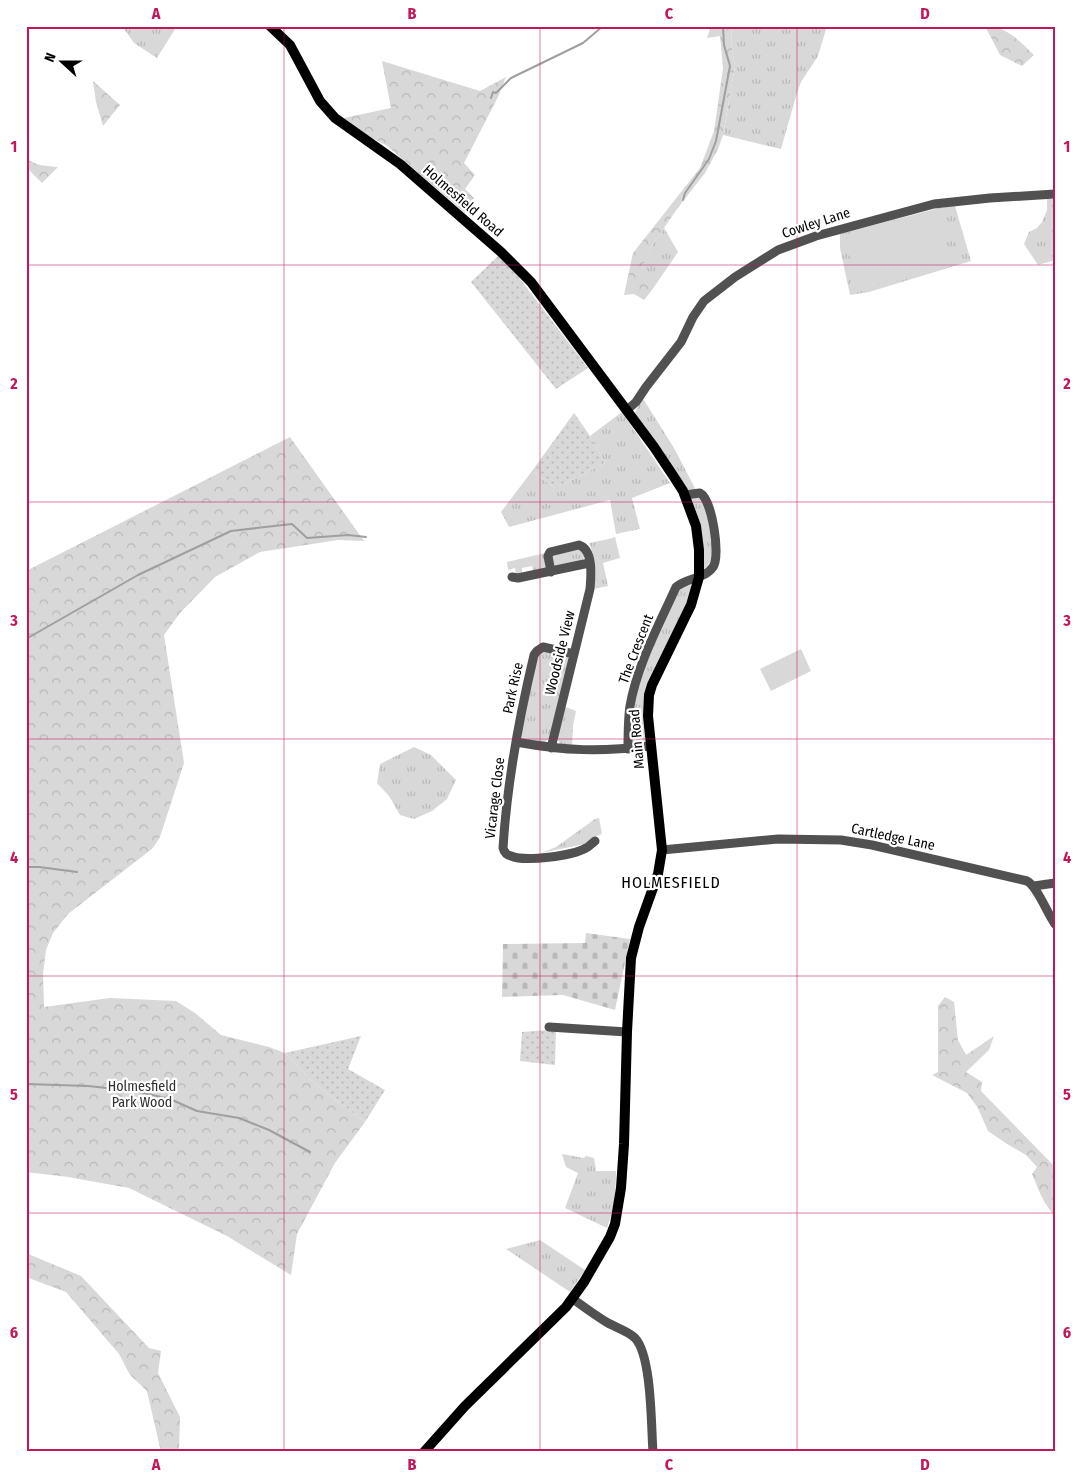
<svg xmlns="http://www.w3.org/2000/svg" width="1081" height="1478" font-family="'Fira Sans Condensed',sans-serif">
<defs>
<pattern id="grass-tufts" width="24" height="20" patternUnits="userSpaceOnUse" patternTransform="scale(1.25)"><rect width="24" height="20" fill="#d8d8d8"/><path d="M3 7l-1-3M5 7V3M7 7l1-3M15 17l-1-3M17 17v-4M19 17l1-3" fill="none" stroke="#b8b8b8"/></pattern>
<pattern id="forest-crowns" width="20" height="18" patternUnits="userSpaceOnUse" patternTransform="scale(1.25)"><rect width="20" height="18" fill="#d8d8d8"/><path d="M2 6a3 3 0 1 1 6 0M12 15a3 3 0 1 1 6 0" fill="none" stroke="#b8b8b8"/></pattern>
<pattern id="cemetery-stones" width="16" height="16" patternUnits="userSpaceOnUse" patternTransform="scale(1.25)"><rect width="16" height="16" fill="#d8d8d8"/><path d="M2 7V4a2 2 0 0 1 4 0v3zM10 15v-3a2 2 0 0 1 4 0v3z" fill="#b8b8b8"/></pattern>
<pattern id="garden-dots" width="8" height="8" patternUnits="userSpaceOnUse" patternTransform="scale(1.25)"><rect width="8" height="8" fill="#d8d8d8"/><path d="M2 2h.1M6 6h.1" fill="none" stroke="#b8b8b8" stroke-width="1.8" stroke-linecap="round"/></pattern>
</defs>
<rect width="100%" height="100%" fill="#fff"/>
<!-- grass -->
<path fill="url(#grass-tufts)" d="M122,26H177L157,58L134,43Z
M731,26H827L818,56L801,82L797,93L781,149L723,135L735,66L732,50Z
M1047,199H1055V260L1038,265L1024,244L1029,232L1037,228L1042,222L1047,210Z
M955,206L971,261L869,292L850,295L840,248V234L939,208Z
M664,228L678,252L652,290L638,273L653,244Z
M642,397L674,448L699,496C710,506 714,546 711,560C709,564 707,567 704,569L695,514L635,413Z
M622,412L670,483L632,498L640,529L616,534L610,500L509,527L501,512L532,471L555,488L605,463L590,436Z
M615,537L620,558L603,563L608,586L593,589C598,573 595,558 589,543L609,539Z
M581,548L585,555L582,562L554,567L552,555Z
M545,553V570L533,571L532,566L522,568V573L516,575L515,568L508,570L507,562Z
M688,584L693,587L691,594L654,671L647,742L635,743L630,741C631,733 630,725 631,718C635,679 661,626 677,589Z
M542,651L568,656V661L551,737L544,743L524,740L521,736L536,657Z
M563,706L576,711L573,725L572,748L561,746L557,738Z
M414,747L431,755L456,780L447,799L432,811L414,819L400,815L389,796L377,783L380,764Z
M599,818L602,834L593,837L585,844L541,853L556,847L595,819Z
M562,1154L584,1158L586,1156L594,1158L596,1171H616C616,1192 614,1209 607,1228L565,1208L578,1173L566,1167Z
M540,1240L585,1270L570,1292L506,1249Z"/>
<!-- forest -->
<path fill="url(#forest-crowns)" d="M711,26H731L732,50L735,66L723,135L718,149L705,173L677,209L653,244L639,273L652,290L644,300L634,294L624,295L633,253L700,168L714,131L723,68L720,36L707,38Z
M985,26C1006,26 1020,41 1034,55L1022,66L1000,55Z
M382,61L480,91L506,77L498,97L464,163L475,175L465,189L474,198L465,213L386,145L366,135L344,118L391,108Z
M93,81L120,105L103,126L96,102Z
M26,158C36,166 46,166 58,167L42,183L26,167Z
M290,437L364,541L338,540L260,552L215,577L180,613L164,635L184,763L160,837L153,848L68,914L53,933L46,950L43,974L44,1007L110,998L176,1001L195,1013L221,1035L269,1047L285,1053L314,1083L365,1122L335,1163L297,1234L291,1275L227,1236L129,1188L68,1177L26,1172V571Z
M945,997L954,1002L958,1040L966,1055L994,1036L989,1050L966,1072L982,1082L981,1091L1055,1167V1216C1043,1204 1038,1188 1032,1174L1037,1167L1026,1155L1007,1144L988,1131L978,1108L967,1093L932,1075L938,1072V1006Z
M26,1253L81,1276L149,1348L161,1351L158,1373L180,1417L179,1452H161L147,1391L130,1375L119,1354L66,1292L26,1277Z"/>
<!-- cemetery -->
<path fill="url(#cemetery-stones)" d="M586,933L630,939L615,1010L563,995L502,997L503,944L585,943Z"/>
<!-- garden -->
<path fill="url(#garden-dots)" d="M498,256L517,275L588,368L556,389L471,282Z
M574,413L590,436L605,463L555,488L532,471Z
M548,1030H556L555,1065L520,1061L522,1032Z
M361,1036L348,1069L385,1090L365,1122L314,1083L285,1053Z"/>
<!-- pitch -->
<path fill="#d8d8d8" d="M935,211L950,264L859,289L844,236Z
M801,649L811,671L771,691L760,669Z"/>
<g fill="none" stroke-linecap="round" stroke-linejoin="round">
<!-- stream -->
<path stroke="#9f9f9f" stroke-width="2" d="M491,98L493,92L496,93L511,78L583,43L603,26
M683,200L685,193L709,159L716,141L730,66L724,45L723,26
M26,639L138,575L231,531L292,524L307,538L348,535L366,537
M26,867H39L77,872
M26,1084L88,1086L135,1091L170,1099L197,1111L239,1118L269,1130L310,1152"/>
<!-- minor -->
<path stroke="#515151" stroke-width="9" d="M627,410L636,402L646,387L681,342L693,317L704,301L735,277L778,250L816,236L934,204L990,198L1055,194
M551,572L548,556L550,552L579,545C594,550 591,577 590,589L551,748
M512,577L518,578L589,563
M574,654L543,647L537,651L534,655C519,718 507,783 503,848C504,852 506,855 511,856C525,862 572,856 586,848C589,847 592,843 595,841
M516,742C566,751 600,752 650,746
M628,749C628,735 628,720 630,706C637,665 659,625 676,587C686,578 705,579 713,567C721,556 712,499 700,493L685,495
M662,850L778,839L841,840L872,845L1027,881C1037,886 1047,913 1055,924
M1034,886L1055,883
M549,1027L627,1032
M573,1299C584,1307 596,1316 608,1323C617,1328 628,1331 635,1338C652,1356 651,1426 653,1452"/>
<!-- major -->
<path stroke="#000" stroke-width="10" d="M270,26L290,45L320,101L335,118L400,164L501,252L531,282L654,447L674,477L683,491L696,526L699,550V577L691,605L652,685L649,695L648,716L662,850L658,874L639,927L631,958L627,1032L624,1144L621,1188L615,1224L610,1237L584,1282L566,1307L465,1406L424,1452"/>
</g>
<!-- grid -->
<path fill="none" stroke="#c2185b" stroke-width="1" stroke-opacity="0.55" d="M284,26V1452M540,26V1452M797,26V1452M26,265H1055M26,502H1055M26,739H1055M26,976H1055M26,1213H1055"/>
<g text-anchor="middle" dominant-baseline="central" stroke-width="4.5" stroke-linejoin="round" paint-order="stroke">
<!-- street labels -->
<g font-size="14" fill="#000" stroke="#fff">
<text transform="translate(463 201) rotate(41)">Holmesfield Road</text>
<text transform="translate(816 223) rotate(-18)">Cowley Lane</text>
<text transform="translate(636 649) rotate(-69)">The Crescent</text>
<text transform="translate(560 653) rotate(-76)">Woodside View</text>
<text transform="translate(513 688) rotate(-78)">Park Rise</text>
<text transform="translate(637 739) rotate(-95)">Main Road</text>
<text transform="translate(495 798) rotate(-83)">Vicarage Close</text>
<text transform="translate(893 837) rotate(12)">Cartledge Lane</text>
</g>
<!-- park labels -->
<g font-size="14" fill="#2f2f2f" stroke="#fff">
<text x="142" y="1086">Holmesfield<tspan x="142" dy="16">Park Wood</tspan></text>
</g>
<!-- quarter labels -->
<g font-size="16" letter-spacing="1" fill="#000" stroke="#fff">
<text x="671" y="882">HOLMESFIELD</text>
</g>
</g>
<!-- border -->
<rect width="1081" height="1478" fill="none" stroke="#ffffff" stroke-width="55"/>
<!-- north arrow -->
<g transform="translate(62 62) rotate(291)" stroke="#ffffff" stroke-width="4" paint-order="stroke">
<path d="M0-4L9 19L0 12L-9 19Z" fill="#000000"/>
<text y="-8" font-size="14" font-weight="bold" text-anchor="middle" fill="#000000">N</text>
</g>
<rect x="28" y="28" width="1026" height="1422" fill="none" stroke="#c2185b" stroke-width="2"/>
<g font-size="16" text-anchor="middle" font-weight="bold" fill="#c2185b">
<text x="156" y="19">A</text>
<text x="412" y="19">B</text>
<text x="669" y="19">C</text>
<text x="925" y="19">D</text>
<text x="14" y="152">1</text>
<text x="1067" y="152">1</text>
<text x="14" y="389">2</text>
<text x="1067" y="389">2</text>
<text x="14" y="626">3</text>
<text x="1067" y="626">3</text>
<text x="14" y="863">4</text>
<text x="1067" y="863">4</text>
<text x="14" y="1100">5</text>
<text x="1067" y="1100">5</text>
<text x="14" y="1338">6</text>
<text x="1067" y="1338">6</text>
<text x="156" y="1470">A</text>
<text x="412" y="1470">B</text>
<text x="669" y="1470">C</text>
<text x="925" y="1470">D</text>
</g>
</svg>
